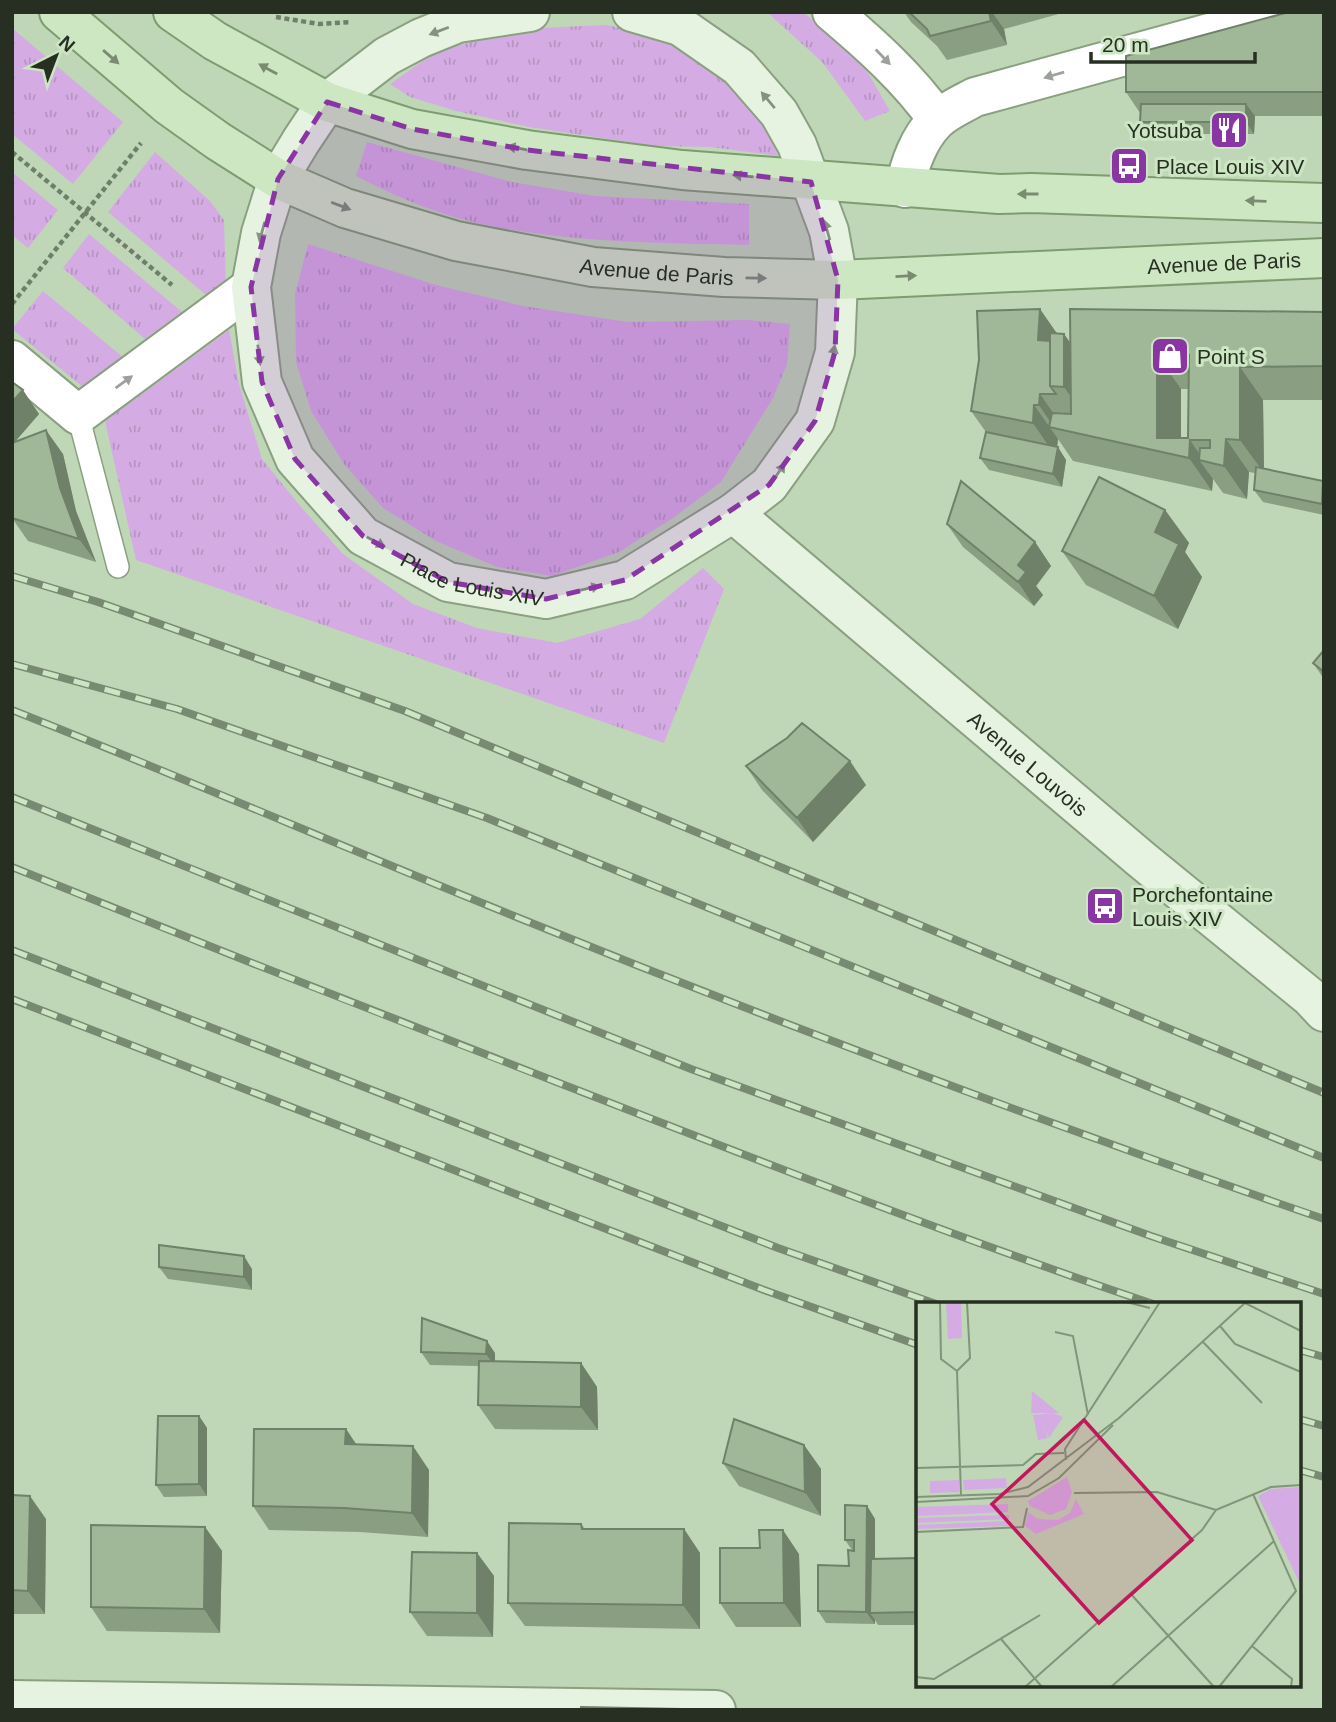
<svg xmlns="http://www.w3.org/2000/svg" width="1336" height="1722" font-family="Helvetica,sans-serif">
<defs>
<pattern id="grass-tufts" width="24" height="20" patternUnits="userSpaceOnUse" patternTransform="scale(1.75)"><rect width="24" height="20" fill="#d4ace3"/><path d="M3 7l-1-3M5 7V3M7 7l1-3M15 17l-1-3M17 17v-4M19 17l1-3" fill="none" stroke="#b694c2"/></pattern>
</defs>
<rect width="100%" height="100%" fill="#bfd7b6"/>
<!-- grass -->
<path fill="url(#grass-tufts)" d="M767,12H803L863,64L890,111L865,121L823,63Z
M606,25L651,34L686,52L729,83L757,108L778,156L711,147L654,146L529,127L456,111L410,97L390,84L434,53L515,29Z
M12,28L123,122L73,184L12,134Z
M367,142L512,182L595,196L749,204V245C654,243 557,243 465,220C427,210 391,194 356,176Z
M155,152L210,201L224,220L226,286L206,295L108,212Z
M12,172L58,210L28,248L12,235Z
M89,234L182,312L145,339L63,268Z
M308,244L436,285L523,306L628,322L748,320L790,324L787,364L773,398L721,482L673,518L619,552L552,576L497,567L436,541L383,508L344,464L311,411L296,362L295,294Z
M43,291L124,358L84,388L12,329Z
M229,330L239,384L262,459L301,507L343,554L413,604L477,628L557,643L640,619L703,568L724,589L664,743L136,560L105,421Z"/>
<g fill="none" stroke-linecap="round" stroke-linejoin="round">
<defs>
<path id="lane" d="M78,415L118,567"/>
<path id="street" d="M832,12C871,45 908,78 937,119
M905,188C909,165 919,138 936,121C946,111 962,104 975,97L1286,12
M12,360L78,415L251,287"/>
<g id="secondary">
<path id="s1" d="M530,12L458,23L421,38L387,56L327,102L301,141L278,179L261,233L251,287L262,382L295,459L363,536L448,582L546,599L625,580L733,513L769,485L815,421L835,352L838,280L829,231L797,145L779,113L739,67L680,26L632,12"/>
<path id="s2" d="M733,513L1142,860L1310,997L1324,1012"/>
<path d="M12,1700L716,1710"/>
</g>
<g id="primary">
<path id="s3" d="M59,12L169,106L218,141L278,179L345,208L456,241L593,267L724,277L838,280L1324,258"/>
<path d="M173,12L215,41L327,102L412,129L527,150L682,170L999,194L1031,193L1324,203"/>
</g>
</defs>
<!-- lane casing -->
<use href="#lane" stroke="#8aa081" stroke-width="24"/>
<!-- street casing -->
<use href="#street" stroke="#8aa081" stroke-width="42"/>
<!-- secondary casing -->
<use href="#secondary" stroke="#8aa081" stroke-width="42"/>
<!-- primary casing -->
<use href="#primary" stroke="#7d9c70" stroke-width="42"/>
<!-- path -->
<path stroke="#6f7f69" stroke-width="4.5" stroke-dasharray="5 3.5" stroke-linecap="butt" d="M276,17L319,24L351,22
M12,152L172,285
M12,304L141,143"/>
<!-- lane -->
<use href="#lane" stroke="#fff" stroke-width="21"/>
<!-- street -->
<use href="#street" stroke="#fff" stroke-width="38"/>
<!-- secondary -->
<use href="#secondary" stroke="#e6f3e1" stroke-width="38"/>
<!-- primary -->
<use href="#primary" stroke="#cde7c2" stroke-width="38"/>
<defs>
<path id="rail" d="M12,576L98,602L405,711L1324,1093
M12,664L177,709L487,818L1324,1158
M12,710C179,776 343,847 509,914C778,1023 1050,1125 1324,1219
M12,797L691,1069L1151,1236L1324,1294
M12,867C198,942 385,1016 572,1088C765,1163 957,1238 1153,1304
M12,950L778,1248L936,1304
M12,999L764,1290L918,1345
M1299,1350L1324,1357
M1299,1419L1324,1426
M1299,1470L1324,1477"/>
</defs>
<!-- rail casing -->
<use href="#rail" stroke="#798a72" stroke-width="8"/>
<!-- rail -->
<use href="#rail" stroke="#cce5c3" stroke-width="5" stroke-dasharray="16" stroke-linecap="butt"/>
</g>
<!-- wall -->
<path fill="#8a9e82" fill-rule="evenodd" d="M904,12H1066L1004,29L1007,45L947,60L937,46L911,22Z
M1324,12V116H1255L1254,134H1149L1140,122V113L1126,92Z
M1324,312V400H1263L1264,468L1324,483V515L1263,502L1254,490L1255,473L1249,472L1247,499L1223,493L1213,479L1212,491L1073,461L1058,439L1057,447L1066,460L1062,487L989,470L980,458L986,432L971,411L1057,333L1064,334L1070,343ZM1181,389H1188V438H1181Z
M12,382L39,414L15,442L63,454L76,511L96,562L28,541L12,518Z
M1165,510L1189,543L1185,552L1202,577L1178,629L1086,585L1062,551Z
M947,524L1035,542L1051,566L1036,586L1043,595L1034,606L963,547Z
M1324,650V679L1313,663Z
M746,766L866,785L813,842L762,790Z
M159,1267L252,1269V1290L168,1279Z
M421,1352L495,1353V1362L581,1363L597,1387L598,1430L495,1429L478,1405V1366L430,1365Z
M199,1416L207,1428V1496L164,1497L156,1485Z
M346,1429L356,1444L429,1470L428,1537L360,1532L269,1530L253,1506Z
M804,1445L821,1469V1516L739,1486L723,1463Z
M12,1495L46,1519L45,1614H12Z
M867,1506L875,1519V1559L918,1558V1625H878L875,1620V1624L826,1623L818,1611L849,1566L852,1550L845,1540Z
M581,1524L585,1529H684L700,1553V1629L525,1626L508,1603Z
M205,1527L222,1551L220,1633L107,1631L91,1607Z
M477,1553L494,1576L493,1637L427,1636L410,1612Z
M799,1554L801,1627H736L720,1603Z"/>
<!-- shaded-wall -->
<path fill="#70816a" d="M989,12H992L1004,29L1007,45L991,21Z
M1246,104L1255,116L1254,134L1246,122Z
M1040,309L1063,342L1064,334L1093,375V428L1064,387L1038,340Z
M1157,355L1181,389V456L1157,438Z
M1240,367L1263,400L1264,473L1240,440Z
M23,390L39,414L12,445V402Z
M1040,394L1063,427L1055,429L1039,405Z
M1034,405L1058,439L1056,457L1033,423Z
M46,430L63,454L76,511L96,562L79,539L60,488Z
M1226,439L1249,472L1247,499L1224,466Z
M1190,440L1204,461L1199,460L1213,479L1212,491L1189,458Z
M1058,447L1066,460L1062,487L1053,474Z
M1323,481L1324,483V506L1322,504Z
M1165,510L1189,543L1185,552L1202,577L1178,629L1154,596L1155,532Z
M1035,542L1051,566L1036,586L1043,595L1034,606L1018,582V565Z
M850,761L866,785L813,842L797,818Z
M244,1256L252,1269V1290L244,1277Z
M487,1341L495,1353V1366L486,1354Z
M581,1363L597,1387L598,1430L581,1407Z
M199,1416L207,1428V1496L199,1484Z
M346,1429L362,1453L345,1444Z
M804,1445L821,1469V1516L805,1492Z
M413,1446L429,1470L428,1537L412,1513Z
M30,1496L46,1519L45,1614L28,1591Z
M867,1506L875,1519V1613H870L875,1620V1624L866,1612Z
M205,1527L222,1551L220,1633L204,1609Z
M684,1529L700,1553V1629L683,1605Z
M783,1530L799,1554L801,1627L784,1603Z
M477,1553L494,1576L493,1637L477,1613Z"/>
<!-- building -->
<path fill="#a0b897" stroke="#70816a" stroke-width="2" fill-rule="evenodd" d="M909,12H989L991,21L930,36L927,29Z
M1289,12H1324V92H1126V56Z
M1141,104H1246V122H1140Z
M1040,309L1038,340L1050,341V386L1056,394H1040L1039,405H1034L1033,423L971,411L979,360L977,311Z
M1070,309L1324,312V366L1240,367V440L1226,439L1224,466L1199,460L1200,448H1210V440H1190L1189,458L1049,427L1052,413L1071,414ZM1157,355H1189L1188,438H1157Z
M1050,333L1064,334V387L1050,386Z
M12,382L23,390L12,402Z
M46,430L60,488L79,539L12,518V443Z
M986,432L1058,447L1053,474L980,458Z
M1256,467L1323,481L1322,504L1254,490Z
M1099,477L1165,510L1155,532L1179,544L1154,596L1062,551Z
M961,481L1035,542L1018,565L1026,572L1018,582L947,524Z
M1324,650V672L1313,663Z
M802,723L850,761L797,818L746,766L787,738Z
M159,1245L244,1256V1277L159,1267Z
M422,1318L487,1341L486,1354L421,1352Z
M479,1361L581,1363V1407L478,1405Z
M158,1416H199V1484L156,1485Z
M734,1419L804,1445L805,1492L723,1463Z
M254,1429H346L345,1444L413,1446L412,1513L344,1508L253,1506Z
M12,1495L30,1496L28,1591L12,1590Z
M845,1505L867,1506L866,1612L818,1611V1565L849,1566L848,1550L854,1551V1540H845Z
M509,1523L581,1524L582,1529H684L683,1605L508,1603Z
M91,1525L205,1527L204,1609L91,1607Z
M759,1530H783L784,1603H720V1548H760Z
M412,1552L477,1553V1613L410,1612Z
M918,1558V1612L870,1613L871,1559Z
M581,1707L682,1709V1710H581Z"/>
<!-- one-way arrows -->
<defs><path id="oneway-solid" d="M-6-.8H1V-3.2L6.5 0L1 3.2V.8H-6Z" transform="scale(1.75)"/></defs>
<g fill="#869182">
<use href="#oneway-solid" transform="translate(439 31) rotate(159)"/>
<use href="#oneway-solid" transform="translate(768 100) rotate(-130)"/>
<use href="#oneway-solid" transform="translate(827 230) rotate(-106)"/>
<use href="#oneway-solid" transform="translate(262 232) rotate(105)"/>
<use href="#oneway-solid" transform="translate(259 355) rotate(83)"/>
<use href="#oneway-solid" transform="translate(833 355) rotate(-79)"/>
<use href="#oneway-solid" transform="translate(779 472) rotate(-55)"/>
<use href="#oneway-solid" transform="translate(376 542) rotate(29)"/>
<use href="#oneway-solid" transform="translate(590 588) rotate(-13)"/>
</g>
<g fill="#7a8b72">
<use href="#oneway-solid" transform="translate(111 57) rotate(41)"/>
<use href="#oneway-solid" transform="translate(268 69) rotate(-151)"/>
<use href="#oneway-solid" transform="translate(517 148) rotate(-170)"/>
<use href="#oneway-solid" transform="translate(743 176) rotate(-175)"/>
<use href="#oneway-solid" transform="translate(1028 194) rotate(180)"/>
<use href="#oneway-solid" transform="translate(1256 201) rotate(-178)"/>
<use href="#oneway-solid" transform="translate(341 206) rotate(21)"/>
<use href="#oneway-solid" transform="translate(906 276) rotate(-3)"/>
<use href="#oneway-solid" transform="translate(756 278) rotate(1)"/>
</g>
<g fill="#9da19c">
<use href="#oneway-solid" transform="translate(883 57) rotate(46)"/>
<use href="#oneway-solid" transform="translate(1054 75) rotate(164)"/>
<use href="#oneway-solid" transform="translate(124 382) rotate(-36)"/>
</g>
<!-- marked area -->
<path fill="#8936a4" fill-opacity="0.2" stroke="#8936a4" stroke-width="5" stroke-dasharray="14 9" stroke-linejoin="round" d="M327,102L412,129L527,150L811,182L838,280L835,352L815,421L769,485L625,580L546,599L448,582L363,536L295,459L262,382L251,287L278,179Z"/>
<!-- icons -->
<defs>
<symbol id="restaurant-square" viewBox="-11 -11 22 22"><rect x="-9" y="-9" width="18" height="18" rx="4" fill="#8936a4" stroke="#cce5c3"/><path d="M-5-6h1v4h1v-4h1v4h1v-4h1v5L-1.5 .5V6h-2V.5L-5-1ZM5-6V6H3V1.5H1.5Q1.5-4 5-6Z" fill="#fff"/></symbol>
<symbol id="bus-square" viewBox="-11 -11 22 22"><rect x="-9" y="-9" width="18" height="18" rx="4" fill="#8936a4" stroke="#cce5c3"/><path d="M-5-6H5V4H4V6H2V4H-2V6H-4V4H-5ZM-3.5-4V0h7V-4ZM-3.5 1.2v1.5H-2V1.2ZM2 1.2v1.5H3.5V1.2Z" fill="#fff"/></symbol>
<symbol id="shop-square" viewBox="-11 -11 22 22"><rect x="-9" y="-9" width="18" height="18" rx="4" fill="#8936a4" stroke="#cce5c3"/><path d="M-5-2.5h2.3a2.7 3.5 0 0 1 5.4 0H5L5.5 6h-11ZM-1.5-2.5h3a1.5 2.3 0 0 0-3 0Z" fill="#fff"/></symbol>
</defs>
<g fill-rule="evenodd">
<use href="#restaurant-square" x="1207" y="108" width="44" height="44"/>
<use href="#bus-square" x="1107" y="144" width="44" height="44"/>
<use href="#shop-square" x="1148" y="334" width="44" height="44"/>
<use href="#bus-square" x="1083" y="884" width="44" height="44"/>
</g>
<g text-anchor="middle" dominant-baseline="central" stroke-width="6" stroke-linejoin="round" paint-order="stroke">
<!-- poi labels -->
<g font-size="21" fill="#262f22" stroke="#cce5c3" text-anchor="start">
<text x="1202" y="130" text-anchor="end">Yotsuba</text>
<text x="1156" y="166">Place Louis XIV</text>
<text x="1197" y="356">Point S</text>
<text x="1132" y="894">Porchefontaine<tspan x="1132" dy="24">Louis XIV</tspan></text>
</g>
<!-- street labels -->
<g font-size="21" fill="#262f22" stroke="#cce5c3">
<text stroke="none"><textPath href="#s3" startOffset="1236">Avenue de Paris</textPath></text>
<text stroke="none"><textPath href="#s3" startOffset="668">Avenue de Paris</textPath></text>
<text stroke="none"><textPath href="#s1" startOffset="831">Place Louis XIV</textPath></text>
<text stroke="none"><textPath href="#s2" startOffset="387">Avenue Louvois</textPath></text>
</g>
</g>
<!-- overview -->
<g transform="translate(916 1302)">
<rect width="385" height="385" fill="#bfd7b6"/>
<path d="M30,0H45L46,36L32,37ZM116,89L143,111H115ZM136,111L147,115L133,136L127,122L132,136L122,138L117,113ZM151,175L156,190L150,207L134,213L114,204L112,199ZM90,176L91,186L48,188L47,178ZM43,178V190L14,191V179ZM385,185V284L342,194L355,187ZM160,197L168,212L120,232L109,224L112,210L122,217L142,218L154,211ZM92,202V210L0,214V205ZM93,213V217L0,221V216ZM93,219V224L0,227V223Z" fill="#d4ace3"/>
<path fill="none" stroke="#82947b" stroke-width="2" d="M24,0L25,57L41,69M210,0L234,6M329,1L385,29M304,24L319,42L385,70M139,30L157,34L172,113M287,40L346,101M41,69L45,194M41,69L54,56L51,0M150,158L149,147L244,0M0,166L107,163L120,152L148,151M158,191L241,190L300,208L355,185L385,183M0,195L84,192L112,185L203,116L330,0M0,200L112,194L143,176L197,123M0,230L107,225L111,206M214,291L298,385M85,337L126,385M336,344L376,377L375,385M0,375L18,377L124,313M109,385L286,228L300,208M195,385L358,239M303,385L380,289L337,192"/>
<path fill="#c2185b" fill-opacity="0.15" stroke="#c2185b" stroke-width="3.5" d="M168,118L276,238L183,321L76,202Z"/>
<rect width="385" height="385" fill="none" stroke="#262f22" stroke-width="3.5"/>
</g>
<!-- border -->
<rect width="1336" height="1722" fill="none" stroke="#262f22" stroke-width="28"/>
<!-- north arrow -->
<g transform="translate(56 56) rotate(42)" stroke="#cce5c3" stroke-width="5" paint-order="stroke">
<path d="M0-5L12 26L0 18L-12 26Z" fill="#262f22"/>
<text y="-10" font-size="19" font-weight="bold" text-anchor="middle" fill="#262f22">N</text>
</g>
<!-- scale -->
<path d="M1091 52v10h164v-10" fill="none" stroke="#262f22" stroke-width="3.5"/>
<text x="1102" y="52" font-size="21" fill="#262f22" stroke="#cce5c3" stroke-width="5" paint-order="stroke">20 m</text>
</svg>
